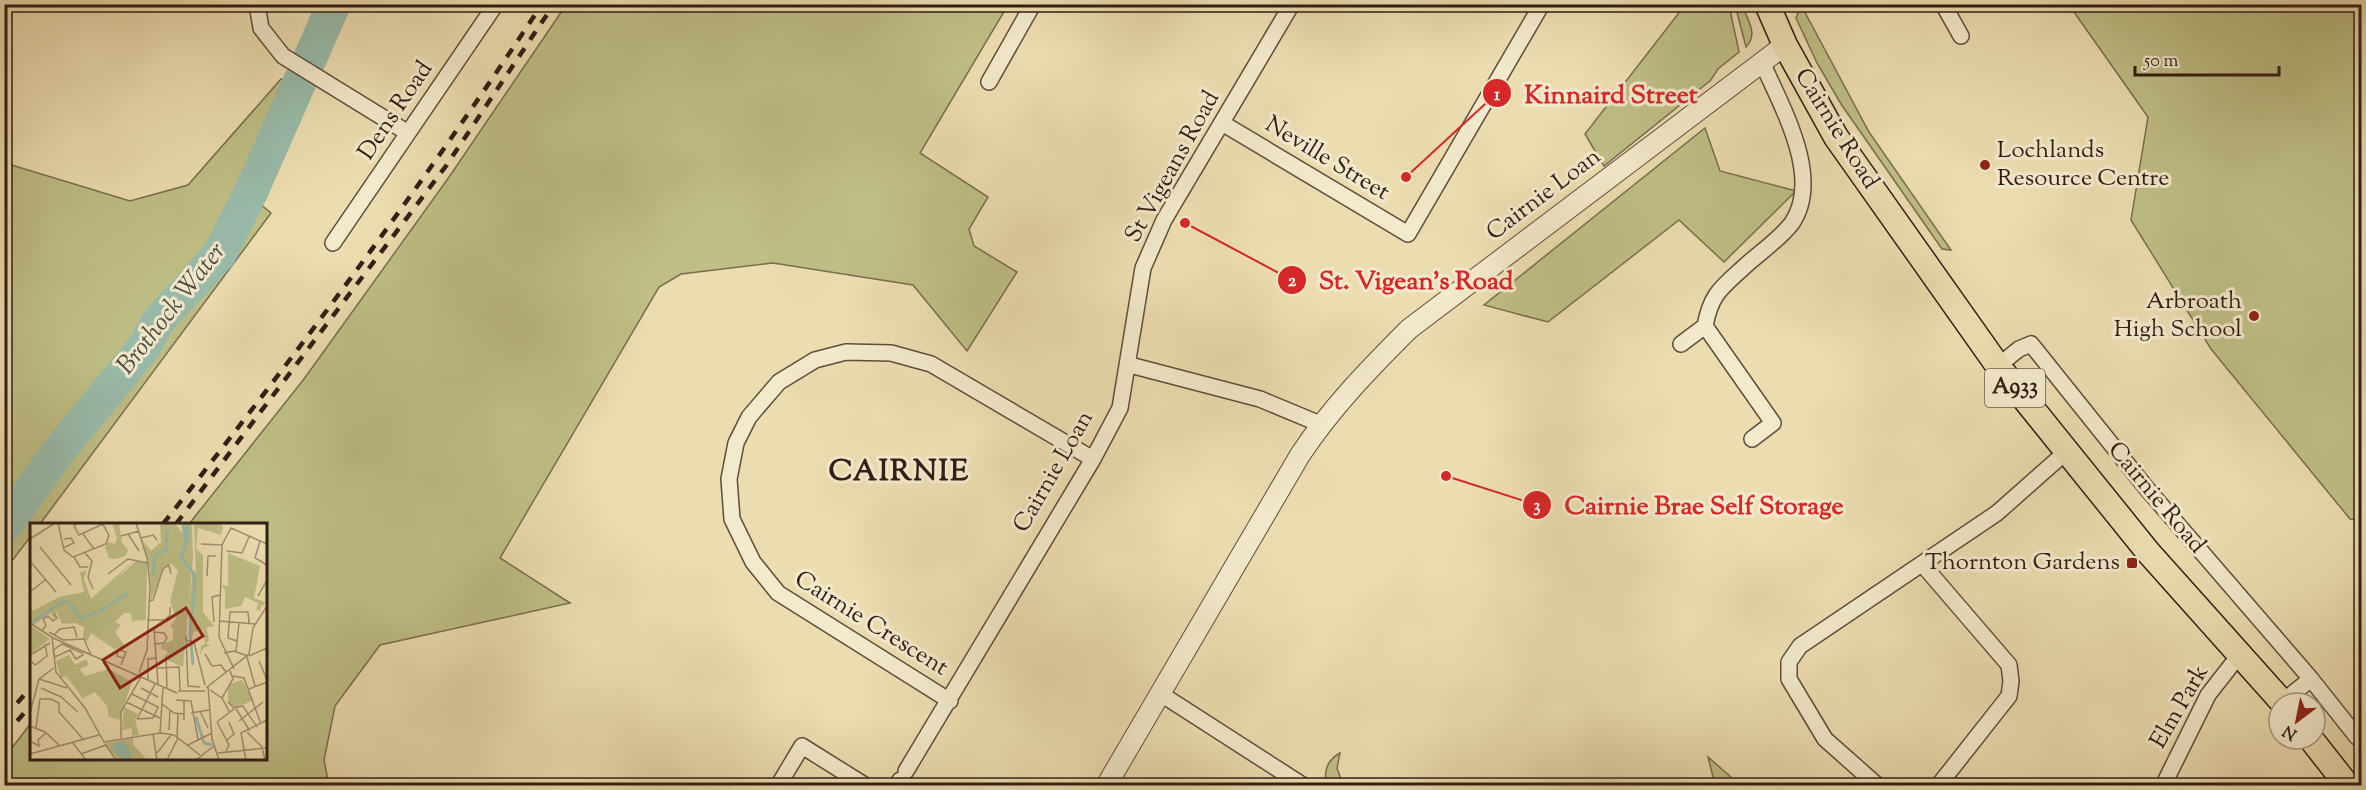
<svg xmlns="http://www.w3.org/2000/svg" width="2366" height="790" font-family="'Sorts Mill Goudy',serif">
<rect width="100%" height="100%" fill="#ecddb0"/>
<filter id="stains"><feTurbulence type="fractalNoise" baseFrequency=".00333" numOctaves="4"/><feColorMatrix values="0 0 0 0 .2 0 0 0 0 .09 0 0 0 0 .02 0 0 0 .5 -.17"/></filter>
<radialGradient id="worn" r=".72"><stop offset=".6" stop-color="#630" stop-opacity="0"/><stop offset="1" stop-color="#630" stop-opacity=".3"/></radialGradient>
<!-- green -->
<path fill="#bfbf86" stroke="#786e4e" stroke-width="1.5" d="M566,5H1008L920,153L988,197L969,229L974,246L1017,272L967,351L913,285L773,263L681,274L659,287L500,558L570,603L380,645L335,706L324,760L329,785H5V757L31,723L32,758H266V524H189L304,379L447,180Z
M1685,5H1729L1739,52L1718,69L1711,80L1604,166L1585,134Z
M1735,5H1742C1747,19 1759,34 1746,47Z
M1801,5L1869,132L1951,250L1942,249L1841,104L1817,63L1796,18Z
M2069,5H2361V520L2350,519L2211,349L2131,220L2148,117Z
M281,79L311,94L259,203L271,213L40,524H32L31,536L5,570V163L130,201L188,185Z
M1705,128L1720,171L1796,191L1724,262L1679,220L1548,322L1484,305Z
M1340,753L1337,768L1343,785H1327C1323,772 1327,760 1340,753Z
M1708,757L1740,785H1715Z"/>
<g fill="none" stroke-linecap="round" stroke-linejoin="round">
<!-- river -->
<path stroke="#99bcab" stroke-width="34" d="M4,527L62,447L144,347L159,320L219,255L252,190L334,4"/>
<defs>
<path id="minor" d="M257,4L261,28L283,56L408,133
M1943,4L1961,36
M989,82L1033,4
M1222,123L1408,234L1542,4
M333,243L496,4
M1681,344L1705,326
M1130,365L1260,399L1320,424
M1998,366L2019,349L2031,344L2148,490L2311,679L2357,737
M1752,439L1773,423L1705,326C1711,294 1721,288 1744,267C1759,253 1780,239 1792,223C1823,177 1781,106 1762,62
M1923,565L2009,665L2011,681L2009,696L1938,786
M1161,694L1304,786
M950,701L778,593L753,562L732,519L729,479L736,443L749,417L779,382L815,360L846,352L891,353L931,364L1093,459
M2282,702L2311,679
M906,771L1093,459L1120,408L1143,268L1164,220L1292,4
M778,786L802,746L866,786
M897,786L900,780
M1878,786L1825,739L1789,679V662L1800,646L1997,513L2066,452
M2163,786L2208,695L2240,654"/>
<path id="tertiary" d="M1106,786L1300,455C1331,408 1369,369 1409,329L1785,45"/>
<path id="primary" d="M1767,4L1785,45L1836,137L1998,366L2148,552L2283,703
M2311,739L2348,786"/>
</defs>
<!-- minor casing -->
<use href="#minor" stroke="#5f4d3c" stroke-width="18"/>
<!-- tertiary casing -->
<use href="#tertiary" stroke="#5f4d3c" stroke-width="22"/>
<!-- primary casing -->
<use href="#primary" stroke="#301d15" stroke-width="27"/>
<!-- minor -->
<use href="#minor" stroke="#f3e9cc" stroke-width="15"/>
<!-- tertiary -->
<use href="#tertiary" stroke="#f3e9cc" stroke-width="20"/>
<!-- primary -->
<use href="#primary" stroke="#ecddb0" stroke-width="24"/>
<!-- rail -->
<path stroke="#301d15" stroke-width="4.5" stroke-dasharray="10 10" stroke-linecap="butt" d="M163,524C295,356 424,184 542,4
M176,524L446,166L554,4
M4,718L32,686
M4,736L32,704"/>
</g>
<!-- markers -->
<g fill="#8f2418" stroke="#f3e9cc" stroke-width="2">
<circle cx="1985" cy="165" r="6"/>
<circle cx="2254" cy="316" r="6"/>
<rect x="2126" y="557" width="12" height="12" rx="3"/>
</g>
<g text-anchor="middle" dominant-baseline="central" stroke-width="6" stroke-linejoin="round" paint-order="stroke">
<!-- shield labels -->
<rect fill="#f3e9cc" stroke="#6a5a4c" stroke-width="1.5" x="1985" y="369" width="60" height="38" rx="4.5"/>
<g font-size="22" font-weight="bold" fill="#301d15">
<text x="2015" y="388">A933</text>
</g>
<!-- street labels -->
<g font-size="24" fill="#301d15" stroke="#f3e9cc">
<text transform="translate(396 111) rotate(-56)">Dens Road</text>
<text transform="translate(1836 129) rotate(58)">Cairnie Road</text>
<text transform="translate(1327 159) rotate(31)">Neville Street</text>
<text transform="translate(1173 167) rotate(-61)">St Vigeans Road</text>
<text transform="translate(1544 195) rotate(-37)">Cairnie Loan</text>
<text transform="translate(1054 472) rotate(-60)">Cairnie Loan</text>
<text transform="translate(2156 498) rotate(50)">Cairnie Road</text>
<text transform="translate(871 624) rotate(32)">Cairnie Crescent</text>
<text transform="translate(2180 707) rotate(-60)">Elm Park</text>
</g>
<!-- poi labels -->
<g font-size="24" fill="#301d15" stroke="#f3e9cc" text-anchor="end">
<text x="1997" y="151" text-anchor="start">Lochlands<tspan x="1997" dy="28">Resource Centre</tspan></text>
<text x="2242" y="302">Arbroath<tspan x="2242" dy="28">High School</tspan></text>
<text x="2120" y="563">Thornton Gardens</text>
</g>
<!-- water labels -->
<g font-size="26" font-style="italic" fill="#504d42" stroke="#f3e9cc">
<text transform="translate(172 309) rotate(-52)">Brothock Water</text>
</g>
<!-- district labels -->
<g font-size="30" font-weight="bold" letter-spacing="1.5" fill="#301d15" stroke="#f3e9cc">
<text x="899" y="472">CAIRNIE</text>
</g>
</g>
<!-- overview -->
<g transform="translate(30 523)">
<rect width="237" height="237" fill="#ecddb0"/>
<path d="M82,0H89L92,20L98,27L95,33L85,36L79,35L75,25L78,19L85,21L87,15ZM130,0H144L154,11L151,0H157L158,12V0H162L163,34L153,144L137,137V128L131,126V122L143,117V105L140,104L146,96L140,78L148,48L141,40L134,45L121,77L120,48L112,16L121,28L131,19ZM164,0H190L193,4L191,12L168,5L166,26L173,32V89L184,103L176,105L179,116L176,121L181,122L173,125L170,133L171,123L175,121L173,107L164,109L161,116L159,111V79L163,48L166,50ZM198,30L230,43L224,75L237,80L231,83L230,88L226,87L228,80L215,74L211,83L195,86V67L191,62L198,63ZM103,38L84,58L106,38L117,40L116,97L102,98L101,90H94L85,99L91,102L85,109L96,124L84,126L61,110L57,118L53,115L54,104L45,100L32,101L26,88L25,96L20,90L4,102L0,100V84L3,88L29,74L54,69L50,49L56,48L54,56L61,76ZM0,102L20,116L0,131ZM39,132L45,142L56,136L59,142L50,146L55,153L79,146L102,159L89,197L79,194L77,183L65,169L53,175L36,153L31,155L26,138ZM212,157L223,177L206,185L198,179V166L200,161ZM94,184L108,191L105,196L109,212L102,213V205L92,207ZM103,215V221L117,237H88L75,220Z" fill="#bfbf86"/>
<path d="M90,218L98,223L102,237H94L81,225Z" fill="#99bcab"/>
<path fill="none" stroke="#99bcab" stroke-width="3" d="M153,0L156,19M157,0L158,16L151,34L162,48M126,32L136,27L137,6M123,51L125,32M69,89L99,69M3,99L31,79H39L51,95L67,89M163,142L160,109L165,61L163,48M166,194L174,220L182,222"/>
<path fill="none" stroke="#a19072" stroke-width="1.5" d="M28,0L34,27L43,34L76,21L79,12L72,0M106,0L117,35L120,63L117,127L109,150M47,1L44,3L49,12L73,1M53,11L64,26M98,11L109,28M91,13L109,8M111,15L123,12L127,17M0,16L25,0M230,18L225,35L237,42M171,21L192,22M10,24L41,62M33,25L44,20L41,15L34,16M197,28L212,30L219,14M55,30L62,38L58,54L63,66M44,34L50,44H58M0,38L26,69M78,51L98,36L118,40M177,53L178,33H186M0,69L15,57M228,73L237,57M119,78L123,77L133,46L139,42L141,51M117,97H135L140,92V84M190,98L225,101M184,99L182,74L190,72M0,100L23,115L147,170M124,106L128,161M12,108L16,102L13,96L18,93L23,98L27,95L24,90M19,109L33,117L54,116L61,132M124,109L134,110L137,115L134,120L124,121M24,112L30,106L44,104L47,114M156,112L158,163L170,164M22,114L26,149L55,185L74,219L130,210L144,212L170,232M156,117L164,119L175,162M207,118L198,115L200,89H218L219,100M32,121L52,130L53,132L46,136L40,127L25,134L23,127ZM206,128L209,100M194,130L204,128L218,133M175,131L182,143L191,142L196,149M0,132L20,120M136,132L137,166M219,133L237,125M217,134L225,163M0,137L5,142L17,133L15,121M229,138L237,157M91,142L96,129L88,127L87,133L93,135M128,145L149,144L150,167M204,146L189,114L192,22L201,5L237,21M203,153L214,155L231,201M9,156L37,165M118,158V136L127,135M178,163L182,216L189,237M11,165L31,174L48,189M111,165L128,174M176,165L219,131L223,105L237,83M219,166L237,159M180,167L192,175L200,190M148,168H175M102,171L128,184L123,195L107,196M192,175L203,156L200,148M146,177L161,178L168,217M154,178V197M96,179L130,195M198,179L204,185L213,183L227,204M132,181L144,190L154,191M206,186L220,208M170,188L178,205M0,190L9,156L24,145M161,190L179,187M107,196L125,161M209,198L233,179M187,199L199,222L196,228M187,199L204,186M0,203L15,209L29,222M6,205L10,176H21L29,180V189L53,216M139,207L140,187M217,209L232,224L235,237M130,210L133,165M123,211L127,237M91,215V189L111,154M147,215L148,191M197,217L204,211L199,199M0,218L9,223L8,217L16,210M43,220L56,237M75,221L86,237M158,222L182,210M127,230L141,212M188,230L237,225M0,231L69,212M51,231L76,222M17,237H37M137,237L148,215M166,237L184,223M216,237L211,210L237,197"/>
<path fill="#8f2418" fill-opacity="0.15" stroke="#8f2418" stroke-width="3" d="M156,85L173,113L90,165L73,137Z"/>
<rect width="237" height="237" fill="none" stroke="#301d15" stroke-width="3"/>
</g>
<!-- callouts -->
<path fill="none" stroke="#d62828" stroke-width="2" d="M1406 177L1497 93M1185 223L1292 280M1446 476L1537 505"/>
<g fill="#d62828" stroke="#f3e9cc" stroke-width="2">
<circle cx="1406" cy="177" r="6"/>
<circle cx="1185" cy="223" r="6"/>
<circle cx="1446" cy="476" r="6"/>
<circle cx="1497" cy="93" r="15"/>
<circle cx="1292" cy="280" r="15"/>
<circle cx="1537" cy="505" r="15"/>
</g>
<g font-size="18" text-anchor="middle" font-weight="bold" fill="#fff">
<text x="1497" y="100">1</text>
<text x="1292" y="286">2</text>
<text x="1537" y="511">3</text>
</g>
<g font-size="26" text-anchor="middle" font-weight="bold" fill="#d62828" stroke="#f3e9cc" stroke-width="6" stroke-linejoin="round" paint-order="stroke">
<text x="1611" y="103">Kinnaird Street</text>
<text x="1416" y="289">St. Vigean's Road</text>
<text x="1704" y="514">Cairnie Brae Self Storage</text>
</g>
<!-- margin -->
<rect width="2366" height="790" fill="none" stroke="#ecddb0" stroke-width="24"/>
<rect x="6" y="6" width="2354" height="778" fill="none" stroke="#301d15" stroke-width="3"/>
<rect x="12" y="12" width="2342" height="766" fill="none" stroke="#301d15" stroke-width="1.5"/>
<!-- north arrow -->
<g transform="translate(2297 721) rotate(212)"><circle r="28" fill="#f3e9cc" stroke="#a59783" stroke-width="1.5"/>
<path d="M0-4.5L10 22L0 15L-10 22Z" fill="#8f2418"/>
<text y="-9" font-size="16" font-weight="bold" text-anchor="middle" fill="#301d15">N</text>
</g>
<!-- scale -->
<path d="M2135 66v9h144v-9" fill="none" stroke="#301d15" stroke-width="3"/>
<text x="2144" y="66" font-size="18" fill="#301d15" stroke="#f3e9cc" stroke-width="4.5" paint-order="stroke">50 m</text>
<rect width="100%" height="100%" filter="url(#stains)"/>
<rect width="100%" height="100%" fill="url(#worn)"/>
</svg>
